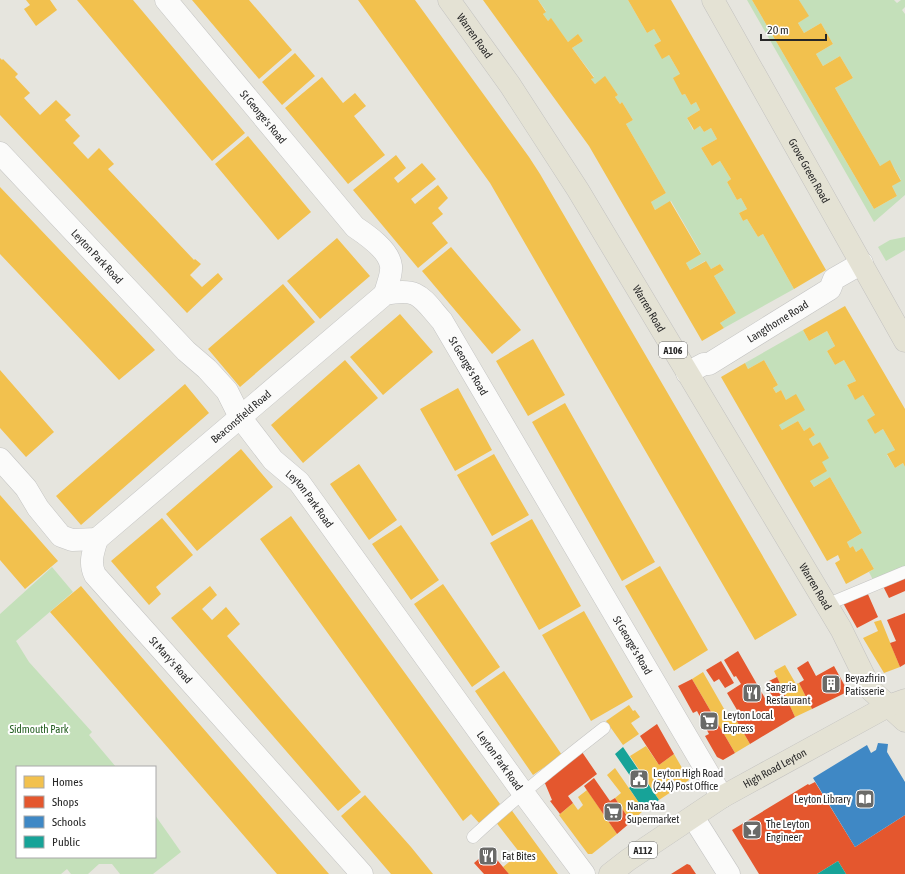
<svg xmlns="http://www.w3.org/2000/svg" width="905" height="874" font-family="'Asap Condensed',sans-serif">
<rect width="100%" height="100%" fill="#e6e5de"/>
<!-- green -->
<path fill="#c4e0ba" d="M538,0H628L647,33L654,29L661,41L654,45L662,58L669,55L680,74L682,95L685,94L691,105L696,102L700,110L687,118L693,130L700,126L704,132L711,128L717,139L701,148L712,166L720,161L731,179L727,182L737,200L741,198L747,209L739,213L743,221L747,219L758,237L763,234L794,289L724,328L720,323L736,313L714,276L724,270L720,264L711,269L705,261L690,270L686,263L701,253L671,201L655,210L651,202L666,193L626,124L633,120L622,102L620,104L615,97L618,95L605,77L595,84L591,79L594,77L572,48L583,41L578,35L568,42L551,19L548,21L543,14L546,11Z
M747,0H752L874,209L897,196L892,186L901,180L890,161L880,166L835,88L853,78L840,56L823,66L816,54L833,44L821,23L804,33L798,23L808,16L799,0H894L897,3L901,0H905V7L902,10L905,14V195L874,222Z
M905,237V250L886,261L878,247L890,240Z
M803,330L809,341L827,331L835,346L827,351L835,365L844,360L856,381L847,385L855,399L863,395L875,415V434L883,429L895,450L887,455L895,468L903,463L905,467V566L873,580L869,572L874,569L862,548L856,552L853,546L850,548L847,542L862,533L830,477L814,487L810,481L822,462L820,442L813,446L809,439L815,435L810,427L804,431L798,421L782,430L779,425L786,400L781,390L776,393L773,388L778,385L764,360L748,369L745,363Z
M52,567L73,592L16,641L29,662L92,732L89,735L116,767H17V857H155V815L181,852L153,874H120L112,864H99L88,874H71L67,869L61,874H0V614Z"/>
<!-- homes -->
<path fill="#f2c14e" d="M26,0H50L57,10L36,26L24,9L30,5Z
M77,0H133L245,133L212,161Z
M192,0H249L292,50L259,79Z
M358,0H415L529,157L540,174L797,615L755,640L490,183Z
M483,0H538L546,12L543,14L548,21L551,18L568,42L578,34L583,41L572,48L594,78L591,79L595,84L605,76L618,95L615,97L620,104L622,102L633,120L626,124L666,193L651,202L655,210L670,201L701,254L686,263L690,270L706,261L711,269L720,264L724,270L714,276L736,313L720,323L724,328L702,341L589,146Z
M628,0H671L826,270L794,289L763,234L758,237L747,219L743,221L739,213L747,209L741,198L737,200L727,182L731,179L720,161L712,166L701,148L717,139L711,128L704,132L700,126L694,130L687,118L700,110L696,102L691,105L685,94L682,95L673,78L680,74L676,67L669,55L662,59L654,45L661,41L654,29L647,33Z
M752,0H799L809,16L798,23L804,33L821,23L833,44L816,54L823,66L840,56L853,78L835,88L880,166L890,160L895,170L901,181L892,186L897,196L874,209Z
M295,53L315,76L282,105L262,82Z
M0,58L2,60L3,59L18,74L15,77L30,93L24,98L40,115L56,100L71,115L65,120L80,136L73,143L88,159L99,148L114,164L108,169L194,260L195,259L201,264L190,275L202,287L218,273L223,279L187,313L0,115Z
M322,77L343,103L355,93L366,106L354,116L385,155L348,184L285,108Z
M248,136L311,212L278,240L215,164Z
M396,155L406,168L394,178L398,183L422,163L436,179L411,199L415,204L438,185L448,198L438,208L443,214L432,223L448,243L418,268L353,190Z
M0,187L155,350L119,380L0,254Z
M337,238L370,276L320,319L287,281Z
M451,247L521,330L492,354L422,271Z
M283,284L315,322L240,387L208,349Z
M845,306L905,409V467L903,463L895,468L887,454L895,450L883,429L875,434L867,420L875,415L863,395L855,400L852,394L847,385L856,381L844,360L835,365L827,351L835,346L827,331L809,341L803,330Z
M400,314L433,352L383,395L350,357Z
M533,339L565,395L528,416L496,361Z
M345,360L378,398L303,463L271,425Z
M764,360L778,385L773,388L776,393L781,390L786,400L796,394L805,410L779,425L782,430L798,421L804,431L810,427L815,435L809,439L813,446L820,442L829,458L822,462L827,471L810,481L814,487L830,477L862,533L847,542L850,548L853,546L856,552L862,548L874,569L846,584L835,563L840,560L838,555L827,561L721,377L745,363L748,369Z
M0,370L54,432L26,457L0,428Z
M185,384L209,413L81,525L56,496Z
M458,388L492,450L455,471L420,409Z
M565,403L655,562L622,581L532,422Z
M241,449L273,487L197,551L166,514Z
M494,454L529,515L492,536L457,475Z
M359,464L397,520L369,540L330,484Z
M0,495L58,561L25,589L0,560Z
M291,516L500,804L480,824L471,814L463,821L260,539Z
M162,518L193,555L156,587L161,594L149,605L111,561Z
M532,519L581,606L539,630L490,543Z
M401,525L439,580L411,600L372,544Z
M660,566L708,650L674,671L625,586Z
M443,584L500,667L472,687L414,604Z
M81,586L119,631L329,874H277L80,646L50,612Z
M210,586L217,595L202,609L212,620L226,607L240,624L227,636L361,792L338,811L171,618Z
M584,611L633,697L591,721L542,635Z
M881,620L900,667L884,673L863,638L878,631L874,622Z
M785,665L796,684L799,683L812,709L795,717L774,671Z
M504,671L562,755L533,775L475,691Z
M703,672L731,721L735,718L750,744L735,753L692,679Z
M629,705L633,711L635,710L640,717L631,723L639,734L623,745L606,721Z
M646,746L659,765L674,754L689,780L659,800L630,756Z
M615,768L644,810L631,822L615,798L621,793L607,775Z
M587,790L617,834L592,854H588L559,815L573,803L578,810L583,805L578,797Z
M365,795L411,847L433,874H391L341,816Z
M510,808L558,874H509L503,867L520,853L495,821Z"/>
<!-- shops -->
<path fill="#e4572e" d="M905,576V591L889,598L883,586Z
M867,592L878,617L857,628L843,603Z
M905,613V664L900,667L890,643L896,641L887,620Z
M738,651L766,700L772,696L765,683L777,677L795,717L750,744L735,718L740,715L727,693L741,684L736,676L734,677L724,660Z
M721,661L734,683L725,688L719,679L714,682L706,670Z
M808,661L816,676L834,666L846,688L845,693L812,709L799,683L804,680L797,668Z
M692,679L735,753L723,760L717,757L705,736L709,734L697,711L693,713L678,686Z
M657,724L674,754L659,765L640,736Z
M582,752L597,774L568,796L573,803L560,814L550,801L552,800L544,781Z
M594,778L610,801L615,798L631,822L617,834L584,786Z
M815,782L855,847L905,815V874H846L838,861L817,874H759L732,830L808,784L809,785Z
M489,850L503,867L509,874H484L474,863Z
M687,864L690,865L696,874H671Z"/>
<!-- schools -->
<path fill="#3f88c5" d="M878,743L888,744L887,752L905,782V815L855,847L813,778L867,745L871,753L876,750Z"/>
<!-- public -->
<path fill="#17a398" d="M623,747L659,800L644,810L629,788L635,783L615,754Z
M838,861L846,874H817Z"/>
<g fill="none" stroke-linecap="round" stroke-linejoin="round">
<defs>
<path id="service" d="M826,605L905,572
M473,837C515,798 559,763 604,728"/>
<g id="minor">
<path id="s1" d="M166,0L355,227C367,235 389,250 391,266C392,275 387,285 385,294"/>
<path id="s2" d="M0,153L186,351L207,369L227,391L240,417L273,460L299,482L524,794L584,874"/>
<path id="s3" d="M687,373L704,364H709L830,289L834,279L862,263"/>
<path d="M0,459L26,488L38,508L61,536L72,540L97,539"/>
<path id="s4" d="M97,539L385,294C419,287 421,297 442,321L722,797"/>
<path id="s5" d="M97,539C93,552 89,563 95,575L362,874"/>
<path d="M693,817L729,874"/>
</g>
<g id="primary">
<path id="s6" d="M449,0L510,85L578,190L841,629L871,690L905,721"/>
<path id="s7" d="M713,0L905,341"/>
<path id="s8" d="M610,874L628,860L722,797L888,706L905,700"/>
</g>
</defs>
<!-- service casing -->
<use href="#service" stroke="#c4c4c3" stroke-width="13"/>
<!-- minor casing -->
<use href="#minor" stroke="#c4c4c3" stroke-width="23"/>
<!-- primary casing -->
<use href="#primary" stroke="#c3c2c0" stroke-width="23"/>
<!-- service -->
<use href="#service" stroke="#fbfbfa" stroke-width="12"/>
<!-- minor -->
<use href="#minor" stroke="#fbfbfa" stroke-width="22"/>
<!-- primary -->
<use href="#primary" stroke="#e4e2d4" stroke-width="22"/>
</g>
<!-- icons -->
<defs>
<symbol id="building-square" viewBox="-11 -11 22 22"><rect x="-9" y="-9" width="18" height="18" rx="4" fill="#6a6a68" stroke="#fff"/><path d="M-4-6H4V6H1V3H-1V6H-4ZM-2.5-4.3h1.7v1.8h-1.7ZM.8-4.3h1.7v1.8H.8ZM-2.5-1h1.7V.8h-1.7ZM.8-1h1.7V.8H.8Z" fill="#fff"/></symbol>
<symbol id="restaurant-square" viewBox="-11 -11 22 22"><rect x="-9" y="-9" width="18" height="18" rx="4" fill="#6a6a68" stroke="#fff"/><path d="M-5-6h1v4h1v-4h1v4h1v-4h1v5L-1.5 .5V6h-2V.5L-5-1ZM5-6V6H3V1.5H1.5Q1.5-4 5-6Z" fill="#fff"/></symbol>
<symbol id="supermarket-square" viewBox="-11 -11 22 22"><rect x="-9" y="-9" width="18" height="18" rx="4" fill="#6a6a68" stroke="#fff"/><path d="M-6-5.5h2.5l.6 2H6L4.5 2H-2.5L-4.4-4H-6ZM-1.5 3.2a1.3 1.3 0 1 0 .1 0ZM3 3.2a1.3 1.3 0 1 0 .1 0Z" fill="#fff"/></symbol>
<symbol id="civic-square" viewBox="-11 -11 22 22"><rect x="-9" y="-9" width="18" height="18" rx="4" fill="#6a6a68" stroke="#fff"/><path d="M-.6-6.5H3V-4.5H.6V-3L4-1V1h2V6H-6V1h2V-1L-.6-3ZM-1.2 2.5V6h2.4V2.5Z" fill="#fff"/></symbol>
<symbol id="library-square" viewBox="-11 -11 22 22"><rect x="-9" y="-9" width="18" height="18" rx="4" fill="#6a6a68" stroke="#fff"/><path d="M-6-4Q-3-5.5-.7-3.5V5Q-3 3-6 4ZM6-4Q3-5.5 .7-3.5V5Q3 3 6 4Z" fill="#fff"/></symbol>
<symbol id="bar-square" viewBox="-11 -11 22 22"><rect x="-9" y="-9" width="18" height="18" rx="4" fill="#6a6a68" stroke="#fff"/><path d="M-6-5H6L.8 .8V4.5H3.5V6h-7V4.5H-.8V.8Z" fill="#fff"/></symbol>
</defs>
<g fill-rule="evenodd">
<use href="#building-square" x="820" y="673" width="22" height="22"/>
<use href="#restaurant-square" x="741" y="682" width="22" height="22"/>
<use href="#supermarket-square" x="698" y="710" width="22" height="22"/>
<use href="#civic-square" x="628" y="768" width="22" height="22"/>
<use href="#library-square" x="854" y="788" width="22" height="22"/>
<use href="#supermarket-square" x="602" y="801" width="22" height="22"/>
<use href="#bar-square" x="741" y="819" width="22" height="22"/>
<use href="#restaurant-square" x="477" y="845" width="22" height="22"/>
</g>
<g text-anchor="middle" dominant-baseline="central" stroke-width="4" stroke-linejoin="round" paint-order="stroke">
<!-- shield labels -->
<g fill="#fff" stroke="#686868" stroke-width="1">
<rect x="659" y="342" width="28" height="16" rx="3"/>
<rect x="629" y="842" width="28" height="16" rx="3"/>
</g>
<g font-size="10" font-weight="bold" fill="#282828">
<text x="673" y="350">A106</text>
<text x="643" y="850">A112</text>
</g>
<!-- street labels -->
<g font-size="11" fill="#282828" stroke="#fff">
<text stroke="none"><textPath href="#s6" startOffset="44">Warren Road</textPath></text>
<text stroke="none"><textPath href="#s1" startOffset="152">St George's Road</textPath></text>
<text stroke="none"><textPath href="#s7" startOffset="196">Grove Green Road</textPath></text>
<text stroke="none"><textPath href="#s2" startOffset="142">Leyton Park Road</textPath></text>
<text stroke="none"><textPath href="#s6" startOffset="368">Warren Road</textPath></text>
<text stroke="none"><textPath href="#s3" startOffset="105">Langthorne Road</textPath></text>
<text stroke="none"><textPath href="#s4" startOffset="499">St George's Road</textPath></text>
<text stroke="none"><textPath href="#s4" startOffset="189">Beaconsfield Road</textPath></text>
<text stroke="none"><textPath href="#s2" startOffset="466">Leyton Park Road</textPath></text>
<text stroke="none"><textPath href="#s6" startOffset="692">Warren Road</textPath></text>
<text stroke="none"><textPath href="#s4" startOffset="823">St George's Road</textPath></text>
<text stroke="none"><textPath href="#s5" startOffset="151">St Mary's Road</textPath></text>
<text stroke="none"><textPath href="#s2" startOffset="790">Leyton Park Road</textPath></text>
<text stroke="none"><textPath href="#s8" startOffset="196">High Road Leyton</textPath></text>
</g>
<!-- poi labels -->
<g font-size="11" fill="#282828" stroke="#fff" text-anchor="start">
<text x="845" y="678">Beyazfirin<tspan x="845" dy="13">Patisserie</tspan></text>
<text x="766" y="687">Sangria<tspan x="766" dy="13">Restaurant</tspan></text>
<text x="723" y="715">Leyton Local<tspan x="723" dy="13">Express</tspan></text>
<text x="653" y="773">Leyton High Road<tspan x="653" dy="13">(244) Post Office</tspan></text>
<text x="851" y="799" text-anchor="end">Leyton Library</text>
<text x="627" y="806">Nana Yaa<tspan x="627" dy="13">Supermarket</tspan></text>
<text x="766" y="824">The Leyton<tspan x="766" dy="13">Engineer</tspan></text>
<text x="502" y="856">Fat Bites</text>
</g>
<!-- park labels -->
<g font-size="11" fill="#235e20" stroke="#fff">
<text x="39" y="729">Sidmouth Park</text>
</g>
</g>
<!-- legend -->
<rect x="16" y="766" width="140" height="92" fill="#ffffff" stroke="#a9a9a9"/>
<rect x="24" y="776" width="20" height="12" fill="#f2c14e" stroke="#a9a9a9"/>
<text x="52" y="786" font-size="12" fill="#282828">Homes</text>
<rect x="24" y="796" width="20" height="12" fill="#e4572e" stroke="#a9a9a9"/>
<text x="52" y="806" font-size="12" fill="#282828">Shops</text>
<rect x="24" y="816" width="20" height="12" fill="#3f88c5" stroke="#a9a9a9"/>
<text x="52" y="826" font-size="12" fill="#282828">Schools</text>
<rect x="24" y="836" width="20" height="12" fill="#17a398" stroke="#a9a9a9"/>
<text x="52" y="846" font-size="12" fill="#282828">Public</text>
<!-- scale -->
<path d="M761 34v6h65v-6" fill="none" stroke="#282828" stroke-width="2"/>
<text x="767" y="34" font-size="12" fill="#282828" stroke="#ffffff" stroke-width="3" paint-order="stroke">20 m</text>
</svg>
